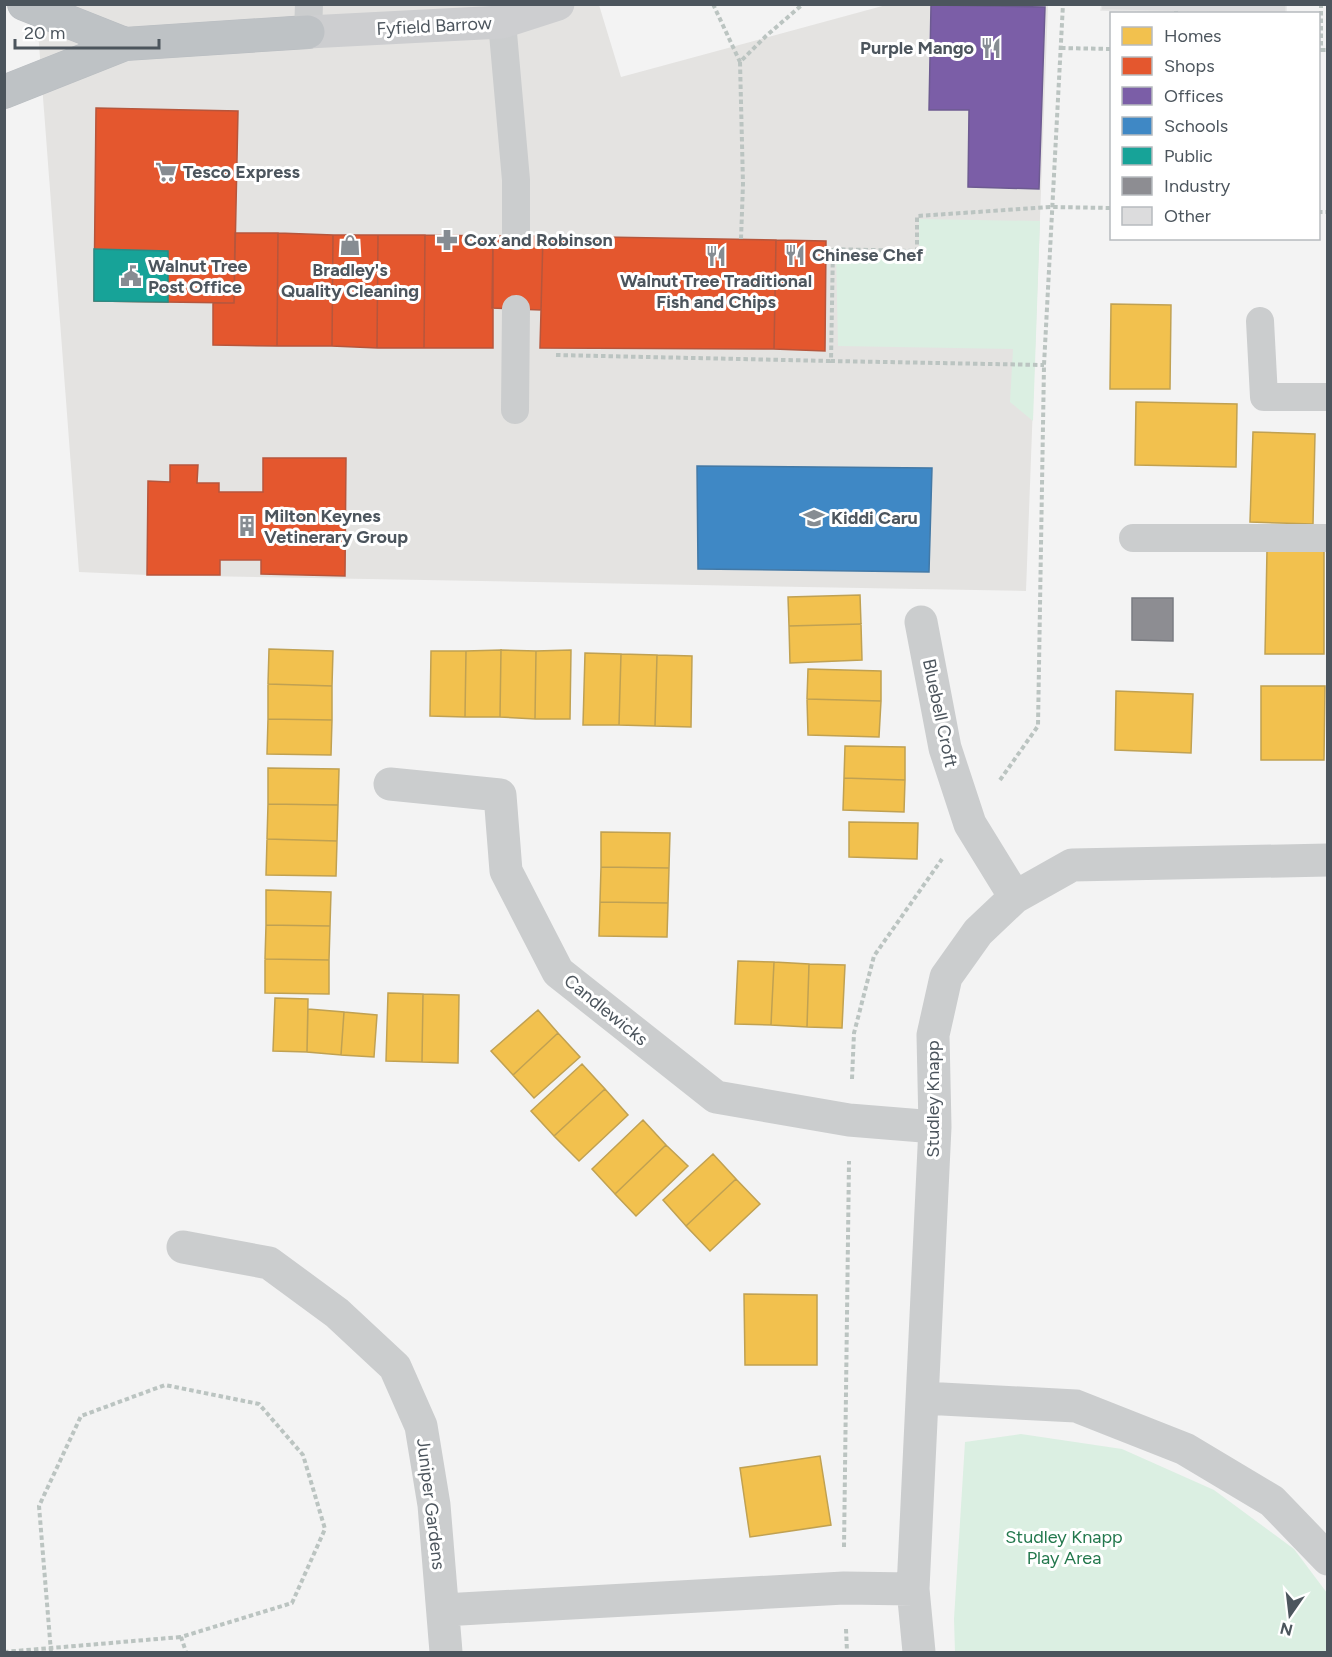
<svg xmlns="http://www.w3.org/2000/svg" width="1332" height="1657" font-family="Figtree,sans-serif">
<rect width="100%" height="100%" fill="#f3f3f3"/>
<!-- commercial -->
<path fill="#e4e3e1" d="M36,5H599L621,77L886,5H1048L1026,591L147,575L79,572Z"/>
<!-- green -->
<path fill="#dbefe2" d="M919,219L1040,221L1033,421L1010,402L1013,349L838,346L836,251L919,253Z
M1021,1434L1122,1449L1214,1490L1294,1549L1327,1593V1652H955L954,1619L965,1442Z"/>
<!-- homes -->
<path fill="#f2c14e" stroke="#c0a152" stroke-width="1.5" d="M1111,304L1171,305L1170,389H1110Z
M1136,402L1237,404L1236,467L1135,465Z
M1253,432L1315,434L1313,524L1250,522Z
M1267,550L1324,551V654H1265Z
M860,595L861,624L789,626L788,597Z
M861,624L862,660L790,663L789,626Z
M269,649L333,651L332,686L268,684Z
M501,650L500,717H465L466,651Z
M501,650L536,651L535,719L500,717Z
M571,650L570,719H535L536,651Z
M431,651H466L465,717L430,716Z
M585,653L621,654L619,725H583Z
M621,654L657,655L655,726L619,725Z
M657,655L692,656L691,727L655,726Z
M808,669L881,671V701L807,699Z
M268,684L332,686V720L268,719Z
M1261,686H1325L1324,760H1261Z
M1116,691L1193,694L1191,753L1115,750Z
M807,699L881,701L879,737L808,735Z
M268,719L332,720L331,755L267,754Z
M845,746L905,747V780L844,778Z
M268,768L339,769L338,805L268,804Z
M844,778L905,780L904,812L843,810Z
M268,804L338,805L337,841L267,839Z
M849,822L918,823L917,859L849,857Z
M601,832L670,833L669,868L601,867Z
M267,839L337,841L336,876L266,875Z
M601,867L669,868L668,903L600,902Z
M266,890L331,892L330,926L266,925Z
M600,902L668,903L667,937L599,936Z
M266,925L330,926L329,960L265,959Z
M265,959L329,960V994L265,993Z
M738,961L774,962L771,1025L735,1024Z
M774,962L809,964L807,1027L771,1025Z
M809,964L845,965L842,1028L807,1027Z
M388,993L423,994L422,1062L386,1061Z
M423,994L459,995L458,1063L422,1062Z
M275,998L308,999L307,1052L273,1051Z
M308,1009L344,1012L341,1055L307,1052Z
M538,1010L558,1033L513,1075L491,1051Z
M344,1012L377,1015L374,1057L341,1055Z
M558,1033L580,1057L534,1098L513,1075Z
M582,1064L605,1089L554,1136L531,1111Z
M605,1089L628,1115L579,1161L554,1136Z
M643,1120L666,1145L615,1194L592,1169Z
M666,1145L688,1166L636,1216L615,1194Z
M713,1154L736,1179L686,1226L663,1200Z
M736,1179L760,1204L710,1251L686,1226Z
M744,1294L817,1295V1365H745Z
M820,1456L831,1525L750,1537L740,1468Z"/>
<!-- shops -->
<path fill="#e4572e" stroke="#b6563c" stroke-width="1.5" d="M96,108L238,111L234,303L94,301Z
M235,233H278L277,346L213,345V303H234Z
M278,233L333,235L332,346H277Z
M333,235H378L377,348L332,346Z
M378,235H425L424,348H377Z
M425,235L493,236V348H424Z
M493,236H543L541,310L492,308Z
M543,236L776,240L774,349L540,348Z
M776,240L826,241L825,351L774,349Z
M263,458H346L345,576L261,574V560H220V575H147L148,481L170,482V465H198L197,483H219V492H263Z"/>
<!-- offices -->
<path fill="#7b5ea7" stroke="#6d5b91" stroke-width="1.5" d="M931,5L1045,7L1039,189L968,187L969,110H929Z"/>
<!-- schools -->
<path fill="#3f88c5" stroke="#4379a6" stroke-width="1.5" d="M697,466L932,468L929,572L698,569Z"/>
<!-- public -->
<path fill="#17a398" stroke="#278c86" stroke-width="1.5" d="M94,249L168,251V302L94,301Z"/>
<!-- industry -->
<path fill="#8d8d92" stroke="#7a7c82" stroke-width="1.5" d="M1132,598H1173V641L1132,640Z"/>
<!-- building -->
<path fill="#dcdcdd" stroke="#e5e5e5" stroke-width="1.5" d="M1102,4H1286V14L1101,10Z"/>
<g fill="none" stroke-linecap="round" stroke-linejoin="round">
<defs>
<path id="highway" d="M24,4L125,44
M4,92L125,44L308,32"/>
</defs>
<!-- highway casing -->
<use href="#highway" stroke="#b9bdc1" stroke-width="34"/>
<!-- path -->
<path stroke="#bbc4c1" stroke-width="4" stroke-dasharray="4.5 3" stroke-linecap="butt" d="M713,4L740,62
M1176,11V14
M1061,48L1112,49
M1318,50H1321V4
M1321,50H1328
M1318,212H1328
M741,239L743,184L740,62L766,36L803,4
M833,248L831,361L1044,365
M826,249L917,251V216L1051,207L1112,208
M556,355L831,361
M1000,780L1038,726L1044,365L1063,4
M852,1079L854,1033L874,956L942,859
M844,1547L849,1161
M846,1629L847,1652
M51,1652L39,1506L81,1416L165,1385L259,1404L303,1455L325,1529L292,1603L181,1637L186,1652"/>
<!-- lane -->
<path stroke="#cbcdce" stroke-width="28" d="M502,22L516,180V236
M308,32L309,4
M1260,321L1264,397H1328
M515,410L516,309
M1133,538H1328"/>
<!-- street -->
<path stroke="#cbcdce" stroke-width="33" d="M921,622L945,748L970,824L1015,897
M390,784L500,795L506,871L558,972L716,1097L849,1120L935,1127
M183,1247L269,1263L337,1313L395,1367L421,1426L434,1505L446,1652
M923,1398L1076,1406L1185,1449L1272,1501L1328,1559
M443,1610L844,1588L913,1589
M919,1652L913,1589L935,1127L933,1035L946,977L978,932L1015,897L1072,865L1328,860"/>
<!-- secondary -->
<path stroke="#cdced0" stroke-width="33" d="M308,32L502,22L558,4"/>
<!-- highway -->
<use href="#highway" stroke="#bec2c5" stroke-width="33"/>
<!-- path-bridge -->
<path stroke="#bbc4c1" stroke-width="4" stroke-dasharray="4.5 3" stroke-linecap="butt" d="M4,1652L181,1637"/>
</g>
<!-- icons -->
<defs>
<symbol id="restaurant-bare" viewBox="-9 -9 18 18"><path d="M-5-6h1v4h1v-4h1v4h1v-4h1v5L-1.5 .5V6h-2V.5L-5-1ZM5-6V6H3V1.5H1.5Q1.5-4 5-6Z" fill="#868c92" stroke="#fff" stroke-width="2.5" paint-order="stroke"/></symbol>
<symbol id="supermarket-bare" viewBox="-9 -9 18 18"><path d="M-6-5.5h2.5l.6 2H6L4.5 2H-2.5L-4.4-4H-6ZM-1.5 3.2a1.3 1.3 0 1 0 .1 0ZM3 3.2a1.3 1.3 0 1 0 .1 0Z" fill="#868c92" stroke="#fff" stroke-width="2.5" paint-order="stroke"/></symbol>
<symbol id="pharmacy-bare" viewBox="-9 -9 18 18"><path d="M-2-6h4v4h4v4h-4v4h-4v-4h-4v-4h4Z" fill="#868c92" stroke="#fff" stroke-width="2.5" paint-order="stroke"/></symbol>
<symbol id="shop-bare" viewBox="-9 -9 18 18"><path d="M-5-2.5h2.3a2.7 3.5 0 0 1 5.4 0H5L5.5 6h-11ZM-1.5-2.5h3a1.5 2.3 0 0 0-3 0Z" fill="#868c92" stroke="#fff" stroke-width="2.5" paint-order="stroke"/></symbol>
<symbol id="civic-bare" viewBox="-9 -9 18 18"><path d="M-.6-6.5H3V-4.5H.6V-3L4-1V1h2V6H-6V1h2V-1L-.6-3ZM-1.2 2.5V6h2.4V2.5Z" fill="#868c92" stroke="#fff" stroke-width="2.5" paint-order="stroke"/></symbol>
<symbol id="school-bare" viewBox="-9 -9 18 18"><path d="M0-5L7-2L0 1L-7-2ZM-4 1L0 2.5L4 1V4Q0 6-4 4Z" fill="#868c92" stroke="#fff" stroke-width="2.5" paint-order="stroke"/></symbol>
<symbol id="building-bare" viewBox="-9 -9 18 18"><path d="M-4-6H4V6H1V3H-1V6H-4ZM-2.5-4.3h1.7v1.8h-1.7ZM.8-4.3h1.7v1.8H.8ZM-2.5-1h1.7V.8h-1.7ZM.8-1h1.7V.8H.8Z" fill="#868c92" stroke="#fff" stroke-width="2.5" paint-order="stroke"/></symbol>
</defs>
<g fill-rule="evenodd">
<use href="#restaurant-bare" x="976" y="33" width="30" height="30"/>
<use href="#supermarket-bare" x="151" y="157" width="30" height="30"/>
<use href="#pharmacy-bare" x="432" y="225" width="30" height="30"/>
<use href="#shop-bare" x="335" y="230" width="30" height="30"/>
<use href="#restaurant-bare" x="780" y="240" width="30" height="30"/>
<use href="#restaurant-bare" x="701" y="241" width="30" height="30"/>
<use href="#civic-bare" x="116" y="261" width="30" height="30"/>
<use href="#school-bare" x="799" y="503" width="30" height="30"/>
<use href="#building-bare" x="232" y="511" width="30" height="30"/>
</g>
<g text-anchor="middle" dominant-baseline="central" stroke-width="6" stroke-linejoin="round" paint-order="stroke">
<!-- street labels -->
<g font-size="18" fill="#4c555d" stroke="#fff">
<text transform="translate(434 26) rotate(-3)">Fyfield Barrow</text>
<text transform="translate(940 713) rotate(78)">Bluebell Croft</text>
<text transform="translate(606 1010) rotate(39)">Candlewicks</text>
<text transform="translate(933 1099) rotate(-90)">Studley Knapp</text>
<text transform="translate(431 1504) rotate(83)">Juniper Gardens</text>
</g>
<!-- poi labels -->
<g font-size="18" font-weight="bold" fill="#4c555d" stroke="#fff" text-anchor="start">
<text x="974" y="48" text-anchor="end">Purple Mango</text>
<text x="183" y="172">Tesco Express</text>
<text x="464" y="240">Cox and Robinson</text>
<text x="812" y="255">Chinese Chef</text>
<text x="148" y="266">Walnut Tree<tspan x="148" dy="21">Post Office</tspan></text>
<text x="350" y="270" text-anchor="middle">Bradley's<tspan x="350" dy="21">Quality Cleaning</tspan></text>
<text x="716" y="281" text-anchor="middle">Walnut Tree Traditional<tspan x="716" dy="21">Fish and Chips</tspan></text>
<text x="264" y="516">Milton Keynes<tspan x="264" dy="21">Vetinerary Group</tspan></text>
<text x="831" y="518">Kiddi Caru</text>
</g>
<!-- park labels -->
<g font-size="18" fill="#23784d" stroke="#fff">
<text x="1064" y="1537">Studley Knapp<tspan x="1064" dy="21">Play Area</tspan></text>
</g>
</g>
<!-- border -->
<rect width="1332" height="1657" fill="none" stroke="#4c555d" stroke-width="12"/>
<!-- legend -->
<rect x="1110" y="12" width="210" height="228" fill="#ffffff" stroke="#b7bbbe" stroke-width="1.5"/>
<rect x="1122" y="27" width="30" height="18" fill="#f2c14e" stroke="#b7bbbe" stroke-width="1.5"/>
<text x="1164" y="42" font-size="18" fill="#4c555d">Homes</text>
<rect x="1122" y="57" width="30" height="18" fill="#e4572e" stroke="#b7bbbe" stroke-width="1.5"/>
<text x="1164" y="72" font-size="18" fill="#4c555d">Shops</text>
<rect x="1122" y="87" width="30" height="18" fill="#7b5ea7" stroke="#b7bbbe" stroke-width="1.5"/>
<text x="1164" y="102" font-size="18" fill="#4c555d">Offices</text>
<rect x="1122" y="117" width="30" height="18" fill="#3f88c5" stroke="#b7bbbe" stroke-width="1.5"/>
<text x="1164" y="132" font-size="18" fill="#4c555d">Schools</text>
<rect x="1122" y="147" width="30" height="18" fill="#17a398" stroke="#b7bbbe" stroke-width="1.5"/>
<text x="1164" y="162" font-size="18" fill="#4c555d">Public</text>
<rect x="1122" y="177" width="30" height="18" fill="#8d8d92" stroke="#b7bbbe" stroke-width="1.5"/>
<text x="1164" y="192" font-size="18" fill="#4c555d">Industry</text>
<rect x="1122" y="207" width="30" height="18" fill="#dcdcdd" stroke="#b7bbbe" stroke-width="1.5"/>
<text x="1164" y="222" font-size="18" fill="#4c555d">Other</text>
<!-- north arrow -->
<g transform="translate(1290 1615) rotate(194)" stroke="#ffffff" stroke-width="4.5" paint-order="stroke">
<path d="M0-4.5L10 22L0 15L-10 22Z" fill="#4c555d"/>
<text y="-9" font-size="16" font-weight="bold" text-anchor="middle" fill="#4c555d">N</text>
</g>
<!-- scale -->
<path d="M15 39v9h144v-9" fill="none" stroke="#4c555d" stroke-width="3"/>
<text x="24" y="39" font-size="18" fill="#4c555d" stroke="#ffffff" stroke-width="4.5" paint-order="stroke">20 m</text>
</svg>
